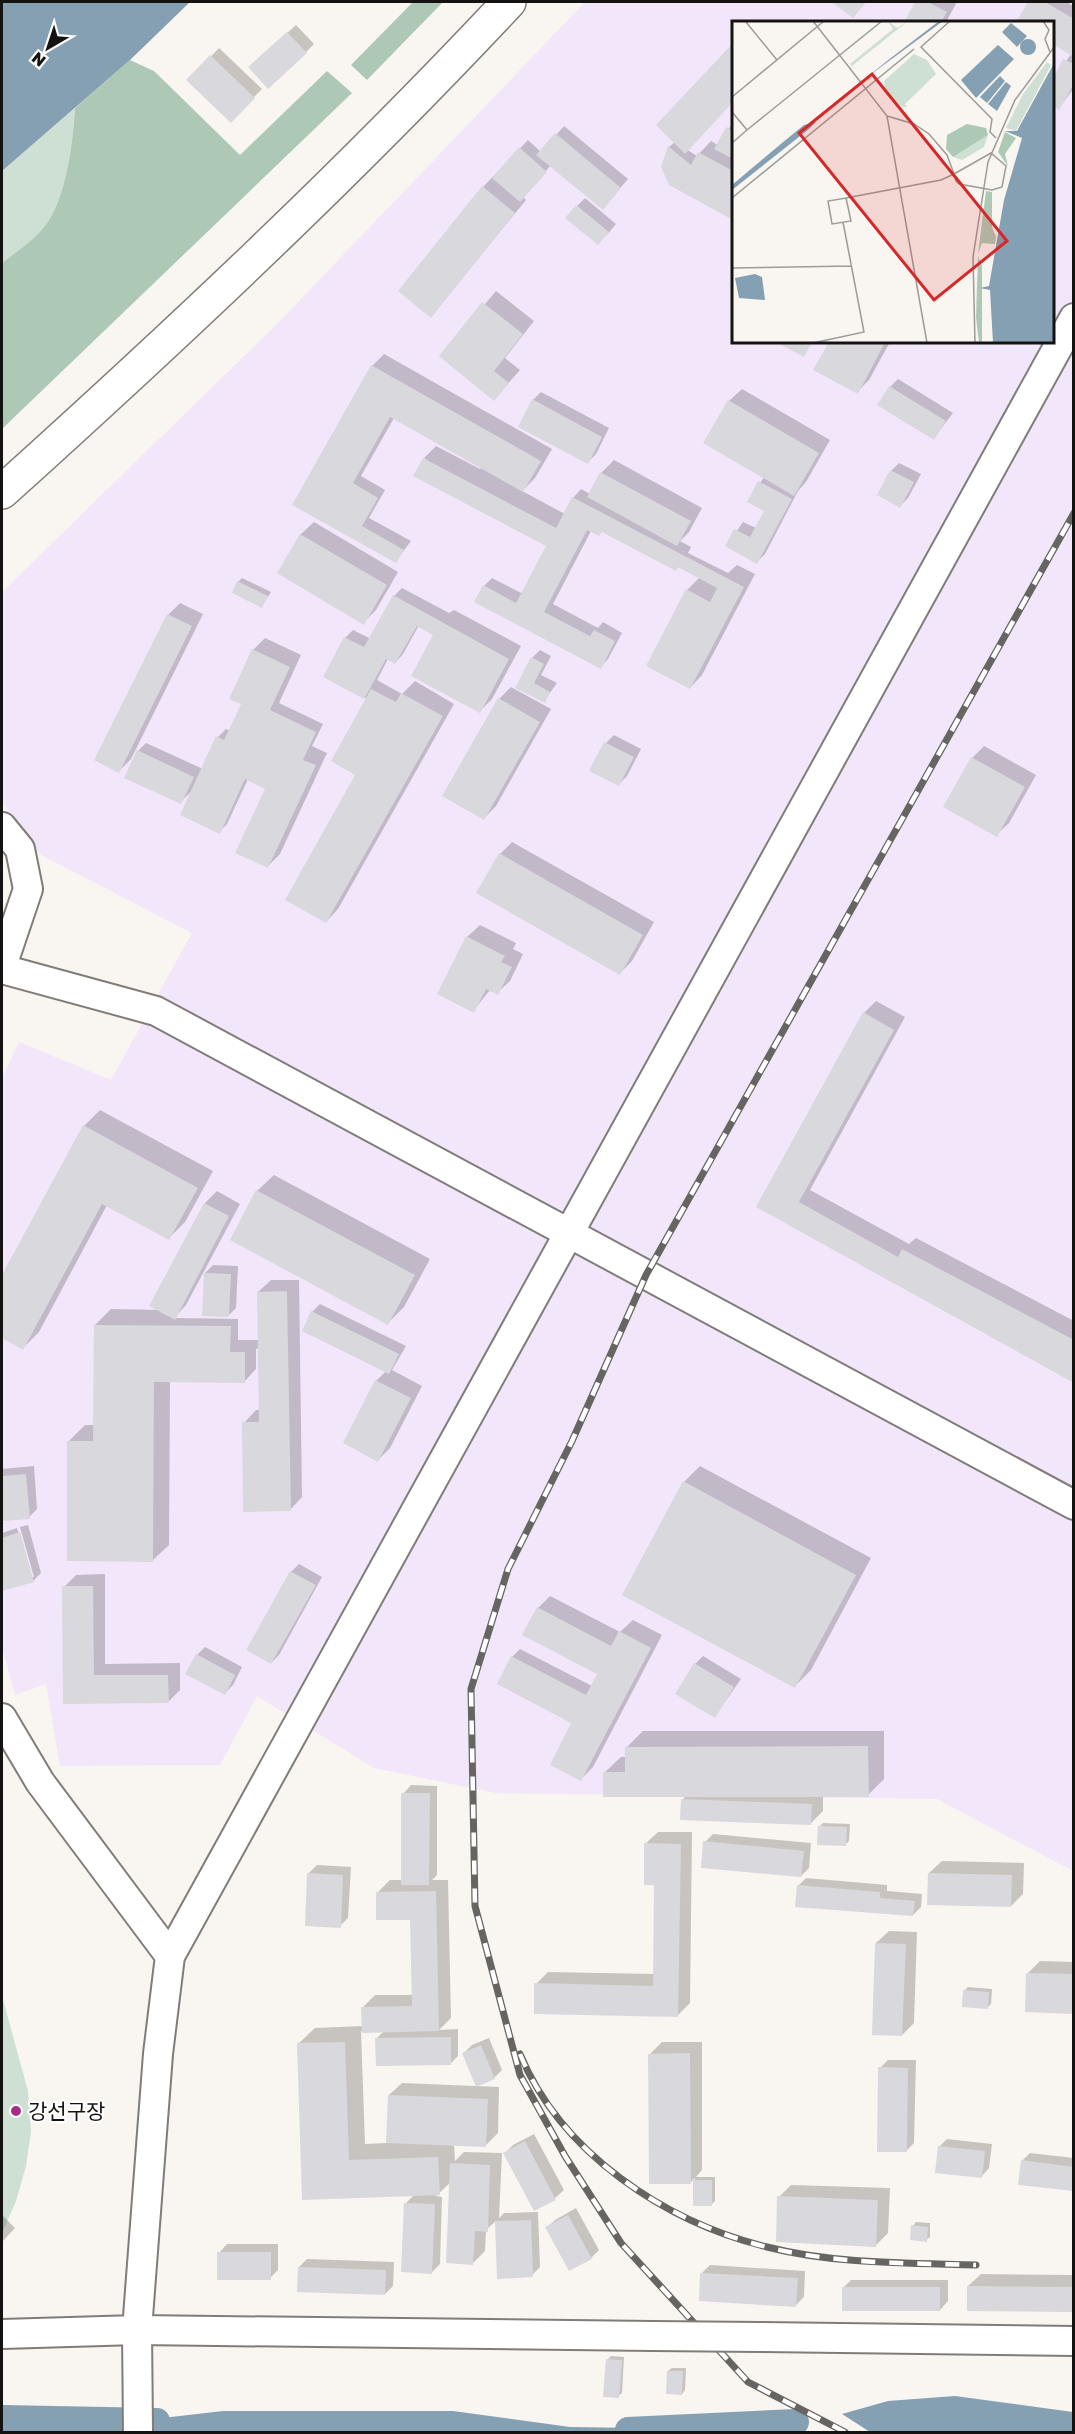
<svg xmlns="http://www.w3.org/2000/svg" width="1075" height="2434" font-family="'Golos Text','Noto Sans KR',sans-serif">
<rect width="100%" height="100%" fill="#f9f5f0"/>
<!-- industrial -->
<path fill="#f2e6fb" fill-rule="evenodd" d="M585,2H1073V1871L937,1799L496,1793L374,1768L257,1696L220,1765L60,1766L46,1684L15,1695L2,1647V1078L19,1042L111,1080L192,933L41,855L2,802V592L280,321ZM733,22H1052V342H733Z"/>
<!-- green -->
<path fill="#cde0d3" d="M75,108C73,142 66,201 44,227C33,241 16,252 2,263V171Z
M2,1996L28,2091L31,2131L26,2166L16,2201L2,2233Z"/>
<!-- forest -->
<path fill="#adc9b6" d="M413,2H443L367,80L351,65Z
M130,60L154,71L240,155L327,71L352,93L2,429V263C16,252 33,241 44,227C66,201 73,142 75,108Z"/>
<!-- water -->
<path fill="#859fb3" d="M2,2H190L130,60L2,171Z
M955,2396L1073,2412V2432H870L842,2414L888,2401Z
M2,2405L87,2412L88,2432H2Z
M223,2411H453L570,2427L703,2429L750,2425L749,2432H154V2419Z"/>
<!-- shadow -->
<path fill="#0003" d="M917,2H957L946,22H905Z
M1030,2H1066L1074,6V88L1059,108L1052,105V81L1071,54L1052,43V22L1018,21Z
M296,25L314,44L306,52L258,59Z
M219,48L262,89L230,121L188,80Z
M733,122V218L663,167L669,147L675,142L697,156L711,141L718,145Z
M564,126L628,179L610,200L551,165L523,197L526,200L431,316L483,187L528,140L541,152Z
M585,198L616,224L606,236L577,206Z
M496,291L534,321L505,358L520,370L494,399L441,356Z
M830,342H890L869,380L857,392Z
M384,354L552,449L535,478L522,491L565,514L573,498L581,489L590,494L602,472L614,460L702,508L689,532L680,541L691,547L688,553L728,573L737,565L755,574L702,675L690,688L687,590L700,577L679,566L676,569L603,531H591L553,604L598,628L603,622L622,633L608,659L600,667L484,586L492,578L523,594L548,546L424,458L436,446L480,469L482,467L394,418L361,476L385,490L369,518L411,541L396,561L294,504L372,366Z
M898,379L953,413L934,438L890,387Z
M742,389L830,440L806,482L798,491L765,554L757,562L727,545L743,522L756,528L766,510L749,501L764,477L729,401Z
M541,392L609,428L596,454L588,462L533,400Z
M899,463L921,474L908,498L900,506L891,471Z
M314,522L398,572L376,610L363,623L279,572L301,534Z
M242,578L271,592L262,606L238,582Z
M402,588L449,613L454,610L521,646L492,699L480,711L437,628L419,625L403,654L395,663L388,659L377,680L402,694L415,681L454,704L338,909L326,922L357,774L367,699L325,676L345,638L353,630L371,639L394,596Z
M180,603L203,614L131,759L119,771L168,615Z
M265,638L301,655L279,703L323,724L312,746L327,753L280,854L268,866L270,783L248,779L227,824L219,832L193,790L180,802L138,751L146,743L203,769L218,737L226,729L230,731L243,704L253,650Z
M540,650L551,656L541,675L557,683L544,701L517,687L532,658Z
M511,687L551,709L496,806L484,818L499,699Z
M614,735L641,749L627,776L619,784L592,770L606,743Z
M984,746L1036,775L1009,823L996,835L972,758Z
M512,842L654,922L632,961L620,973L500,854Z
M480,925L516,943L513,949L523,954L510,981L497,993L490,990L473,1011L467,937Z
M876,1001L905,1017L810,1190L909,1244L916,1238L1074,1321V1381L758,1207L864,1013Z
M100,1110L213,1171L185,1222L169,1238L107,1205L39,1332L23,1348L2,1336V1278L84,1126Z
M274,1175L430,1259L404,1307L388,1323L257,1191Z
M217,1191L240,1204L186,1305L174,1318L238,1319V1340H259L258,1292L271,1280H299L302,1497L290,1510L244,1423L256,1410H260L259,1348L256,1349V1369L244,1382L170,1381L169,1545L152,1561L69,1441L85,1425H95V1325L111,1309L159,1310L205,1203Z
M213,1265L238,1266L236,1308L228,1316L205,1273Z
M320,1304L406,1346L392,1370L422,1386L390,1448L378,1460L345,1442L376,1381L386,1371L312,1312Z
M34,1466L37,1509L29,1517L2,1519V1469Z
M700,1466L871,1558L811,1670L795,1686L684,1482Z
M28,1525L41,1573L33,1581L2,1589V1533L17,1528L31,1577H34L20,1527Z
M299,1564L322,1577L279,1655L271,1663L291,1572Z
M105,1574V1664L180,1663V1690L168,1702H65L64,1587L76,1575Z
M550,1596L620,1632L633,1620L662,1635L593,1767L581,1779L576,1717L512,1657L520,1649L592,1686L599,1674L538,1608Z
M205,1647L242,1667L233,1685L225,1693L197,1655Z
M703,1656L741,1679L715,1716L695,1664Z
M643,1731H884V1779L868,1795H823V1811L811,1823L682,1800L686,1796L604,1773L621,1757H626V1748Z
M411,1785L437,1786V1875L432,1880H448L451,2018L439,2030L458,2029V2056L450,2064L377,2038L384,2031H361L365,2144L387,2143L389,2095L402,2083L499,2087L498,2133L485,2146L454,2144L455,2161L464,2152L502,2153L499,2218L504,2213L538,2212L540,2267L532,2275L498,2277L496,2221L486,2230L485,2251L473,2263L451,2182L436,2196L442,2197L440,2264L432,2272L405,2204L414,2195L304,2198L298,2044L315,2028L363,2026V2007L375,1995H413L412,1918L377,1893L390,1880H403V1794Z
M823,1823L850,1824L849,1841L845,1845L820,1826Z
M658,1832H692L690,2003L677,2016L536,1984L548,1972L654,1974L656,1884L645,1844Z
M713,1834L811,1843L809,1868L801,1876L705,1842Z
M942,1861L1024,1863L1023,1894L1011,1906L929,1873Z
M317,1865L351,1867L348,1918L340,1926L309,1873Z
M806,1878L887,1885V1891L922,1894L921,1907L913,1915L798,1886Z
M889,1931L917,1932L914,2023L902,2035L876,1943Z
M1040,1961L1074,1962V2012L1028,1973Z
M968,1987L992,1989L991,2004L988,2007L964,1991Z
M489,2038L502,2070L494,2078L464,2053L472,2045Z
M662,2042H702V2170L696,2177H715V2201L711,2205L695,2204V2178L690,2183L650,2054Z
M888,2060H916L914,2143L906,2151L880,2068Z
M534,2134L564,2190L555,2198L535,2209L505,2153L513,2145Z
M947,2139L992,2144L989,2168L981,2177L939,2147Z
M1030,2153L1074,2158V2190L1022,2161Z
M791,2185L890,2188L888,2233L876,2245L779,2197Z
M576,2208L599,2250L591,2258L547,2228L555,2220Z
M2,2215L15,2228L2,2242Z
M916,2222L930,2223V2237L926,2240L913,2226Z
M227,2244H278V2270L270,2278L219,2253Z
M307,2259L394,2262L393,2286L385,2294L299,2267Z
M710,2265L805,2271L804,2297L796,2305L702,2273Z
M981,2274L1074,2275V2311L968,2286Z
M851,2280H948V2301L940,2310L843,2288Z
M611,2356L624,2357L622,2393L618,2396L608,2359Z
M672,2368H686L685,2390L682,2394L668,2371Z"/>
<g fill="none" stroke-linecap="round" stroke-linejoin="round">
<!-- canal -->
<path stroke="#859fb3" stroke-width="26" d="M2,2418L157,2421
M628,2430L796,2422"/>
</g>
<!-- building -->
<path fill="#d8d8dd" d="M832,2H866L853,18Z
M915,2H928L947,12L941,22H904Z
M1028,2H1045L1074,19L1072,56L1053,44V22H1016Z
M287,32L307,53L268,89L248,67Z
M733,43V102L685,154L656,125Z
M210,55L255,98L231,123L186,80Z
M1063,59L1074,64V84L1059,110L1053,106V78Z
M726,127L733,131V159L714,149Z
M555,133L621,188L603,210L536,155Z
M668,146L691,165L698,152L733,171V220L669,185L661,167Z
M519,147L547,172L520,202L492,178Z
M482,186L515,213L431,318L398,291Z
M576,205L609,232L598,245L565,218Z
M482,302L523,334L494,371L509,383L494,401L439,356Z
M776,342H812L804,357Z
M829,342H885L858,394L813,370Z
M371,365L541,461L523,492L390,417L353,483L378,498L362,526L404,550L396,563L292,505Z
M889,386L946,421L934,440L877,405Z
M532,399L602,437L588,464L518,427Z
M728,400L819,453L794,496L703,443Z
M423,458L556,528L572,497L744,587L690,689L646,666L686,589L710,602L717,588L678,567L676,571L602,532L599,536L587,530L544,612L590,636L594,630L615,641L601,669L474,602L483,585L516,603L546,546L413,476Z
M890,470L914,482L900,508L877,495Z
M600,472L691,521L677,546L587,497Z
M758,481L792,499L757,564L725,546L734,529L750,537L764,511L747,502Z
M300,534L387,585L364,625L277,573Z
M237,581L268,596L262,608L232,593Z
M393,595L509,659L480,713L411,676L433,635L417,626L395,664L386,659L364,699L323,677L344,637L364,647Z
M167,614L192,626L119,773L94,760Z
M252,649L290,667L270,710L316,732L303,760L316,765L268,868L235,853L265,789L245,779L220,834L180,815L216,736L224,740L241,704L229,699Z
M531,657L544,664L534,683L550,692L545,703L515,688Z
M371,689L396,702L401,693L443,716L326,923L285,900L355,775L331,761Z
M498,698L540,722L484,820L442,796Z
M604,742L634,757L619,786L589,771Z
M137,750L194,777L181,804L124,778Z
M971,757L1025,787L997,837L943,807Z
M499,853L643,935L620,975L476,893Z
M466,936L505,956L501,962L512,967L498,995L486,989L474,1013L437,994Z
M863,1012L894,1030L799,1202L898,1257L902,1249L1074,1340V1383L756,1207Z
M83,1125L198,1188L169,1240L102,1204L23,1350L2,1338V1275Z
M256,1190L415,1275L388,1325L230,1240Z
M204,1203L229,1216L175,1320L149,1306Z
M204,1273L231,1274L229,1317L202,1316Z
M287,1291L291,1511L243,1512L242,1422H259L257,1292Z
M311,1311L399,1354L389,1374L302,1331Z
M94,1325L231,1326L230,1352H245V1383L154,1382L153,1562L67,1561V1441H93Z
M375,1380L411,1398L378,1462L343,1443Z
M26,1474L30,1519L2,1521V1476Z
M683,1481L856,1575L795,1688L622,1595Z
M20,1532L34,1582L2,1591V1538Z
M290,1571L316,1585L271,1664L246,1650Z
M62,1586H93L94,1675H168L169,1703L63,1704Z
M537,1607L611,1646L619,1631L651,1648L581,1781L550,1765L571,1723L497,1684L511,1656L586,1695L597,1674L522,1635Z
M196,1654L235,1675L225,1695L185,1674Z
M694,1663L734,1687L715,1718L675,1694Z
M868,1746L869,1797H603V1772H625V1747Z
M401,1793H430L429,1885H401Z
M681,1799L812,1804L811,1825L680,1820Z
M818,1826L847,1827L846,1846L817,1845Z
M703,1841L804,1851L801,1877L701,1868Z
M644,1843L681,1844L678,2017L534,2014V1983L653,1986L654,1885H644Z
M307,1873L343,1875L341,1928L305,1926Z
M928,1873L1012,1875L1011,1907L927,1905Z
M797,1885L880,1892V1898L915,1901L913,1916L795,1907Z
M436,1891L439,2031L362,2033L361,2007L412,2006L410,1920H376V1892Z
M875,1943L906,1944L902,2036L872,2035Z
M1026,1973L1074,1974V2014L1025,2012Z
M963,1990L989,1992L988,2009L962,2007Z
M451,2037V2065L376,2066L375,2038Z
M345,2042L349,2160L438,2157L440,2195L302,2200L297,2043Z
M481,2045L495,2079L476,2087L462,2053Z
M690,2053L691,2184H649L648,2054Z
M878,2067L908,2068L907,2152H877Z
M388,2095L488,2099L486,2147L386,2143Z
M525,2141L556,2200L534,2211L503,2153Z
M938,2146L985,2151L982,2178L935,2173Z
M1021,2160L1074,2167V2191L1018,2185Z
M450,2163L490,2165L488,2232L475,2231L473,2265L446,2263Z
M693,2180H712V2206H693Z
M777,2196L878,2200L876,2247L776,2242Z
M404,2203L435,2204L432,2274L401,2272Z
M568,2215L592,2259L569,2271L545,2227Z
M531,2220L533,2277L497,2279L495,2221Z
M911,2225L928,2227L927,2242L910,2240Z
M217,2252H271V2280H217Z
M298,2267L386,2270L385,2295L297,2292Z
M700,2273L798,2278L796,2307L699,2301Z
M967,2286L1074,2287V2312L967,2311Z
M842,2287H940V2311H842Z
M606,2359L622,2360L619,2398L603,2397Z
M667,2371H683L682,2395L666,2394Z"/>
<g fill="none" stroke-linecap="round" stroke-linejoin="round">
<defs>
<path id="minor" d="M2,827L20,849L28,889L2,966
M2,969L156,1011L1074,1505
M2,1718L40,1782L170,1956
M2,2334L137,2330L653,2336
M759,2337L1074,2341
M138,2432L137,2330L158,2054L170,1956L1074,318"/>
<path id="highway" d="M2,492C176,335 348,174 509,2"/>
</defs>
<!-- minor casing -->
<use href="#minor" stroke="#807d79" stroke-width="32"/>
<!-- highway casing -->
<use href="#highway" stroke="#807d79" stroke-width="36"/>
<!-- minor -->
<use href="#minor" stroke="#fff" stroke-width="28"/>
<!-- highway -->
<use href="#highway" stroke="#fff" stroke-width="33"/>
<defs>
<path id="rail" d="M520,2054C561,2153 665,2222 767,2247C834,2264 907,2263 976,2265
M845,2432L748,2382L621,2243L565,2156L520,2075L475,1906L471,1689L508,1569L572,1441L646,1275L1074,513"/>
</defs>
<!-- rail casing -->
<use href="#rail" stroke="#676562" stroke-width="7"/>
<!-- rail -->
<use href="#rail" stroke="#fff" stroke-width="4.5" stroke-dasharray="14" stroke-linecap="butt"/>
<defs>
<path id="minor-bridge" d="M653,2336L759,2337"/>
</defs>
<!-- minor-bridge casing -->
<use href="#minor-bridge" stroke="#807d79" stroke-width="32" stroke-linecap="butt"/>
<!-- minor-bridge -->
<use href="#minor-bridge" stroke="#fff" stroke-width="28"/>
</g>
<!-- markers -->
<circle fill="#a42e87" stroke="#fff" stroke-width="2" cx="16" cy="2111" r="6"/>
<g text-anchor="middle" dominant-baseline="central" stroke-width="4.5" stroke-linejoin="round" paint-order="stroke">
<!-- poi labels -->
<g font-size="21" fill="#141311" stroke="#fff" text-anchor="start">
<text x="28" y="2111">강선구장</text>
</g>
</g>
<!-- overview -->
<g transform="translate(732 21)">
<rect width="322" height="322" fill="#f9f5f0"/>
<path d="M156,0L165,7L176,0L120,45L118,43L161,8ZM182,33L195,39L204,53L173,83L175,86H171L155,75L152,60ZM315,41L319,44L284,110L274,107L291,73ZM256,114L252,126L230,139L221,136Z" fill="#cde0d3"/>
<path d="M235,103L254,107L256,114L221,136L214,128L215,114ZM273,111L284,117L273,133L276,145L266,131ZM254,170L260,171V206L264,216L263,223L250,222L246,233ZM246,235L250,245V322H247L244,296Z" fill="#adc9b6"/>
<path d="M207,0H211L134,57L155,40ZM279,2L295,15L285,26L270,11ZM288 26a8 8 0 1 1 16 0a8 8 0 1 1-16 0ZM266,24L282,38L244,77L229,59ZM321,35L323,36L322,322H261L258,269L248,267L257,265L272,179L290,117L273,110H285L321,44ZM268,55L273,60L255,82L248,76ZM274,61L279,65L265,90L256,83ZM84,101L77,108L0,169V164L50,122L72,104ZM23,253L30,256L33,279L7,277L3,257Z" fill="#859fb3"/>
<path fill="none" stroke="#9d9b97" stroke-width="1.5" d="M81,0L155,95L195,322M218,0L189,26L260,98L258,111L264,117M311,0L317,9L313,18L318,31M14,1L45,39M0,76L92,0M0,91L15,109L0,122M15,109L150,0M0,177L182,28M114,177L209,159L222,153L259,132L274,145L270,166L260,169L227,163L224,160L222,153L215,134L197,113L182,103L155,95M114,177L119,200L100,203L96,180ZM0,247L119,245M81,322L132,311L111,201M243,322L241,236L256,141L283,79L323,25"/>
<path fill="#d62828" fill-opacity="0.15" stroke="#d62828" stroke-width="3" d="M140,53L275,220L202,279L67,112Z"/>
<rect width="322" height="322" fill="none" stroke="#141311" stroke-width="3"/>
</g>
<!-- border -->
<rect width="1075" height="2434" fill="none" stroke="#141311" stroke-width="6"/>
<!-- north arrow -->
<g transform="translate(48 48) rotate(219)" stroke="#ffffff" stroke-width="4.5" paint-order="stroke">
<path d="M0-4.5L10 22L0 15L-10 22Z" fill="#141311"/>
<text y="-9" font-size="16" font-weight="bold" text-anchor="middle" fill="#141311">N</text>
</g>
</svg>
